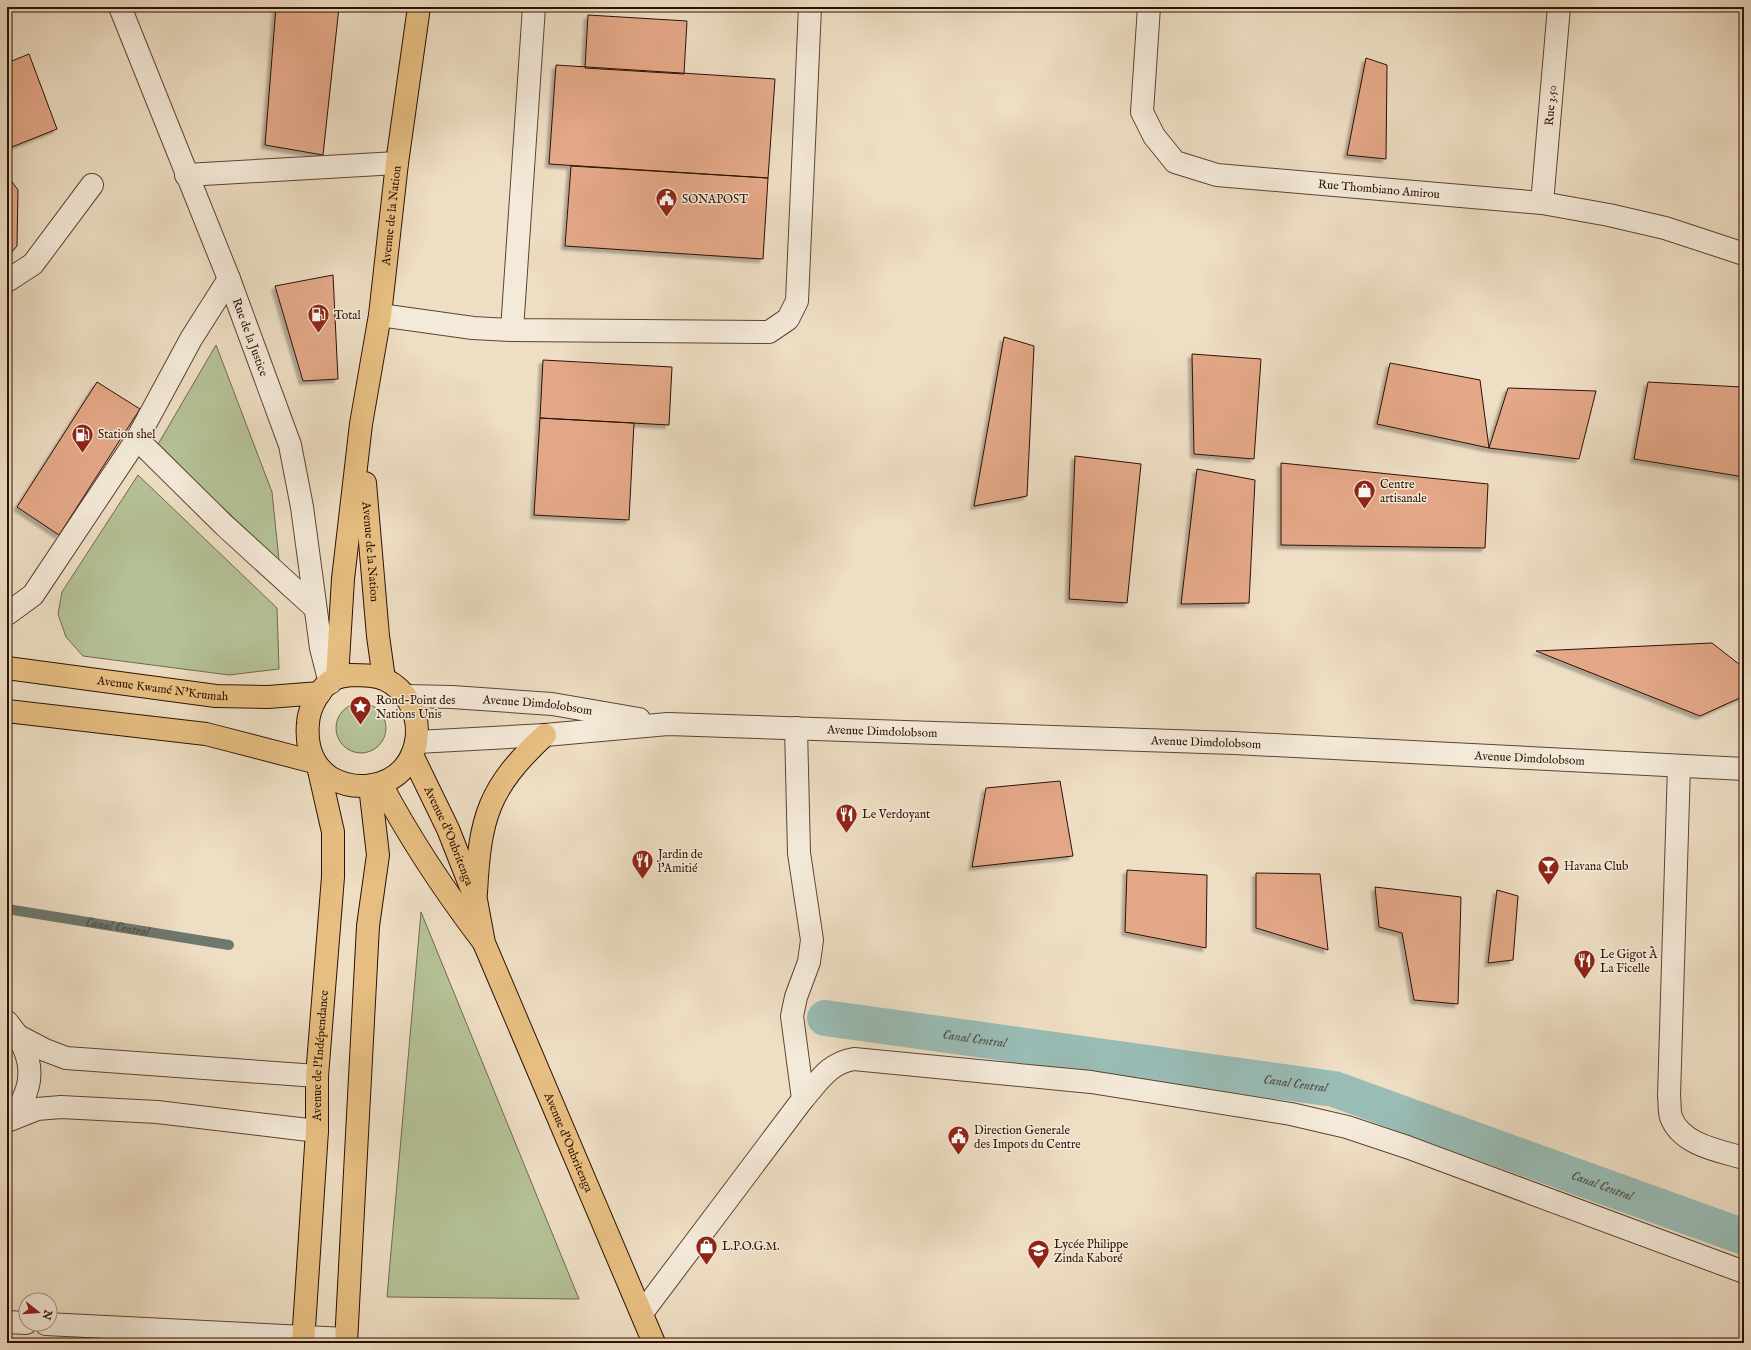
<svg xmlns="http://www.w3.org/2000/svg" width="1751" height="1350" font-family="'IM FELL English',serif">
<defs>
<filter id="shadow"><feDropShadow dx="-3.5" dy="3.5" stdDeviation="1" flood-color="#0004"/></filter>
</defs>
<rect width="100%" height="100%" fill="#eedec4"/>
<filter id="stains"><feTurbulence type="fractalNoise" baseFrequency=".005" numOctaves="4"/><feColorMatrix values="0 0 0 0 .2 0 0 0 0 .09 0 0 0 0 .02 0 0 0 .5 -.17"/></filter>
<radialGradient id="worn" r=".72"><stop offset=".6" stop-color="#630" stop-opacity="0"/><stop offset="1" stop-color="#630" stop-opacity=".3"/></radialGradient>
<!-- green -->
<path fill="#b5c297" stroke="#706a4d" d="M216,345L272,492L279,560L157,446Z
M138,475L277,608L279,669L229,675L83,656L66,637L58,614L62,592Z
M336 728a25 25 0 1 1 50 0a25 25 0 1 1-50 0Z
M421,912L579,1299L387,1297Z"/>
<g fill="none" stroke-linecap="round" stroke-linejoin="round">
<!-- stream -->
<path stroke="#6d786e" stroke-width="10" id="s1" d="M7,909L229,945"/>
<!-- canal -->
<path stroke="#99bcb5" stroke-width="36" id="s2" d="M825,1018L1334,1089L1744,1237"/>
</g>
<!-- building -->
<path fill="#e4a888" stroke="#2c1103" filter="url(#shadow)" d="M276,7H339L323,155L265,145Z
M588,15L687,21L684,74L585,68Z
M29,54L57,129L7,149V63Z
M1366,58L1387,65L1386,159L1347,155Z
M556,65L775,79L768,178L549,164Z
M571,166L768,178L763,259L565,246Z
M7,175L18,190L17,246L7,257Z
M333,275L338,379L303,381L275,286Z
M1004,337L1034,346L1027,496L974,506Z
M1192,354L1261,359L1254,459L1194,454Z
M543,360L672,367L669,425L540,418Z
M1390,363L1480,380L1489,448L1377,424Z
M97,382L140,409L59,535L17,507Z
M1648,382L1742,387L1744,413V477L1634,459Z
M1508,388L1596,391L1579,459L1489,448Z
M540,418L634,423L629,520L534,515Z
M1075,456L1141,464L1127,603L1069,599Z
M1281,463L1488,484L1485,548L1281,545Z
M1197,469L1255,480L1249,603L1181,604Z
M1712,643L1744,668V696L1700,716L1536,651Z
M1060,781L1073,856L972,867L986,788Z
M1127,870L1207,875L1206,948L1125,932Z
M1256,873L1320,874L1328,950L1256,928Z
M1375,887L1461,897L1458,1004L1414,1000L1402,933L1379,927Z
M1497,890L1518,896L1513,960L1488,963Z"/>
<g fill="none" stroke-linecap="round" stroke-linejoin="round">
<defs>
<g id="minor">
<path id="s3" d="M120,7L229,279L290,445L302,507L321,648L330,683"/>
<path id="s4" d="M1149,7L1142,112L1154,136L1175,162L1217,175L1542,203L1609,215L1665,228L1744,254"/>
<path d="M186,175L397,163"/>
<path id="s5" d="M1542,203L1559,7"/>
<path d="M7,281L33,264L92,185"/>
<path d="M380,315L473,328L512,330L769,332L788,319L797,301L810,7"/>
<path d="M512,330L534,7"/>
<path d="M137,439L225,526L315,608"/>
<path d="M7,614L33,595L137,439L191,339L229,279"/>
<path id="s6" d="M405,696L452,697L552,704L639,719"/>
<path id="s7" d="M417,742L545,735L668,724L1234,743L1744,769"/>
<path d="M1679,766L1669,1096C1670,1102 1669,1111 1671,1117C1681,1145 1720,1151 1744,1158"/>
<path d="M7,1022C26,1044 38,1072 22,1101C19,1108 12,1114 7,1120"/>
<path d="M20,1037L45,1050L66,1058L317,1076"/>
<path d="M803,1099C819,1081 829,1063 854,1059L1091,1082L1291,1114L1347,1127L1407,1147L1744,1272"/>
<path d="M7,1121L37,1109L61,1107L157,1112L317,1131"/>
<path d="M642,1313L803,1099L792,1016L796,997L809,962L812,940L799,853L796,728"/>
<path d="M7,1322L26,1323"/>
<path d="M46,1324L346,1339"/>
</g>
<g id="major">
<path id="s8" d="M7,668L216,696L268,697L320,693"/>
<path d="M7,711L206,734L314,762"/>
<path id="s9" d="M303,1343L317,1131V1076L333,877V832L319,770"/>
<path d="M346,1343L368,926L378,855L370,786"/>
</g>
<g id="highway">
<path id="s10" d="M365,483L378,636L384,679"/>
<path d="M351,675C362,675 374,675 384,679C433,702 426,777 372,785C357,788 344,785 331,778C311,765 306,745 308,723C309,707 321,685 336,678C341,676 347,676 351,675Z"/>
<path id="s11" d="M337,678L343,579L361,424L380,315L397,163L419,7"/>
<path id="s12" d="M412,755L448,829L476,900L484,943L654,1343"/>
<path d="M381,784C410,839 444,890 482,940"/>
<path d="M476,893C480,817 488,788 545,735"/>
</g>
</defs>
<!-- minor casing -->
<use href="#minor" stroke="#5c4433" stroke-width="24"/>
<!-- major casing -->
<use href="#major" stroke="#2c1103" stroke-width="24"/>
<!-- highway casing -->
<use href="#highway" stroke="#2c1103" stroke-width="24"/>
<!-- minor -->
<use href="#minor" stroke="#f4ead9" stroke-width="22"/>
<!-- major -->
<use href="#major" stroke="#e7bf82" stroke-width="22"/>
<!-- highway -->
<use href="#highway" stroke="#e7bf82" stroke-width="22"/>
</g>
<!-- icons -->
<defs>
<symbol id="civic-pin" viewBox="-11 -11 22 30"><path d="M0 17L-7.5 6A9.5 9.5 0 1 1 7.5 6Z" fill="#8f2418" stroke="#f4ead9"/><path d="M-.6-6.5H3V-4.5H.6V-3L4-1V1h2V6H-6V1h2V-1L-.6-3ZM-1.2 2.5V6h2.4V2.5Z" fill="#fff"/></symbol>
<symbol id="fuel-pin" viewBox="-11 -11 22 30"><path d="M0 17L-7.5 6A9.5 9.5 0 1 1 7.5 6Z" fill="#8f2418" stroke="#f4ead9"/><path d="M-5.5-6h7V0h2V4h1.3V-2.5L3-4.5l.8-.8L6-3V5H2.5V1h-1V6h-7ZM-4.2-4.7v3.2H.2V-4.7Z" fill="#fff"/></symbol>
<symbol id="shop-pin" viewBox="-11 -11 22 30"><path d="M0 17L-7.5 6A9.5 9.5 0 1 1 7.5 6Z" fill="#8f2418" stroke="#f4ead9"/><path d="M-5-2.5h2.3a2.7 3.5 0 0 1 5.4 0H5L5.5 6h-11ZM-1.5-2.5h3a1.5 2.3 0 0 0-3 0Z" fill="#fff"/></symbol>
<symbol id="sight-pin" viewBox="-11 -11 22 30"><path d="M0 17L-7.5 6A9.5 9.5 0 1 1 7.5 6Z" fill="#8f2418" stroke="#f4ead9"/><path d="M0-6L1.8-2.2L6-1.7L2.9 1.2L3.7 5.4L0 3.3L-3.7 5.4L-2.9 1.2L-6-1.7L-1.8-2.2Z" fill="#fff"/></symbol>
<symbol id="restaurant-pin" viewBox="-11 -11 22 30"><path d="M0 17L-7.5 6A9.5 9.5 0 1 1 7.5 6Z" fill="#8f2418" stroke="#f4ead9"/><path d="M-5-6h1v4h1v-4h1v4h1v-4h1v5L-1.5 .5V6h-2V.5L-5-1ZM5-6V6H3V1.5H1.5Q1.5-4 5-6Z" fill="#fff"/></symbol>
<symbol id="bar-pin" viewBox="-11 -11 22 30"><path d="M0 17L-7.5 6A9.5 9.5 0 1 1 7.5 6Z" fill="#8f2418" stroke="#f4ead9"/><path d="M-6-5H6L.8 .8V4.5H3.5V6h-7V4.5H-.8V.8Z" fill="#fff"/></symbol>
<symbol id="school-pin" viewBox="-11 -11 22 30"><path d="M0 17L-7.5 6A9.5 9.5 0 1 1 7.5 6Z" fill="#8f2418" stroke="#f4ead9"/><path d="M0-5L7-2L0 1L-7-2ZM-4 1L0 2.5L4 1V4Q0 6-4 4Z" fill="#fff"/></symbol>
</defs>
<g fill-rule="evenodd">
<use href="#civic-pin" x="654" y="186" width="25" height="34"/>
<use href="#fuel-pin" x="306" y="302" width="25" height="34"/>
<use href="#fuel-pin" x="70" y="422" width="25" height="34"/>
<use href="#shop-pin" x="1352" y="478" width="25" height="34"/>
<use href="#sight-pin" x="348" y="694" width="25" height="34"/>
<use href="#restaurant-pin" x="834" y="802" width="25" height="34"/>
<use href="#restaurant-pin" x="630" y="848" width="25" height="34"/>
<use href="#bar-pin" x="1536" y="854" width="25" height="34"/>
<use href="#restaurant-pin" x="1572" y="948" width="25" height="34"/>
<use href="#civic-pin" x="946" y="1124" width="25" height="34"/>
<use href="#shop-pin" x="694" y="1234" width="25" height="34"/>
<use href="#school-pin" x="1026" y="1238" width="25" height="34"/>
</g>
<g text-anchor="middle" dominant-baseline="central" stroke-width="3" stroke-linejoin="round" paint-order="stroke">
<!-- street labels -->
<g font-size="12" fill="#2c1103" stroke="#f4ead9">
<text stroke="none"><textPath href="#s5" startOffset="98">Rue 3.50</textPath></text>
<text stroke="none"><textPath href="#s4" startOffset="372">Rue Thombiano Amirou</textPath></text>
<text stroke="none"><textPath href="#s11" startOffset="466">Avenue de la Nation</textPath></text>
<text stroke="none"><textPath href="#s3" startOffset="355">Rue de la Justice</textPath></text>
<text stroke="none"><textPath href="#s10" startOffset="69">Avenue de la Nation</textPath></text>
<text stroke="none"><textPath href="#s8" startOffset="157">Avenue Kwamé N'Krumah</textPath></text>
<text stroke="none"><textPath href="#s6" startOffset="133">Avenue Dimdolobsom</textPath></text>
<text stroke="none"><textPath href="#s7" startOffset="466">Avenue Dimdolobsom</textPath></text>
<text stroke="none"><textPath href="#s7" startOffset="790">Avenue Dimdolobsom</textPath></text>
<text stroke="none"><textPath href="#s7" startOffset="1114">Avenue Dimdolobsom</textPath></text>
<text stroke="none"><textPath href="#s12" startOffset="89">Avenue d'Oubritenga</textPath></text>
<text stroke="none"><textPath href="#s9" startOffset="288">Avenue de l'Indépendance</textPath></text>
<text stroke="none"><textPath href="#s12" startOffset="419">Avenue d'Oubritenga</textPath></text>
</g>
<!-- poi labels -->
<g font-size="12" fill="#2c1103" stroke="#f4ead9" text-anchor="start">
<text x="682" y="199">SONAPOST</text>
<text x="334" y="315">Total</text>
<text x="98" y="434">Station shel</text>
<text x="1380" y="484">Centre<tspan x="1380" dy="14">artisanale</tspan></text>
<text x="376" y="700">Rond-Point des<tspan x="376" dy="14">Nations Unis</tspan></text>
<text x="862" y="814">Le Verdoyant</text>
<text x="658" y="854">Jardin de<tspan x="658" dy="14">l'Amitié</tspan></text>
<text x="1564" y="866">Havana Club</text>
<text x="1600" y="954">Le Gigot À<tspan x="1600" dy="14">La Ficelle</tspan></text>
<text x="974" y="1130">Direction Generale<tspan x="974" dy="14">des Impots du Centre</tspan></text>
<text x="1054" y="1244">Lycée Philippe<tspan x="1054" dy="14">Zinda Kaboré</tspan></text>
<text x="722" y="1246">L.P.O.G.M.</text>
</g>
<!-- water labels -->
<g font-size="13" font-style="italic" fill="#524d41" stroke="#f4ead9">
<text stroke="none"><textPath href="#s1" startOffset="112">Canal Central</textPath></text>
<text stroke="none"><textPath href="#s2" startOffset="151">Canal Central</textPath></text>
<text stroke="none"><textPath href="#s2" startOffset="475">Canal Central</textPath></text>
<text stroke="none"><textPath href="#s2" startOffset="799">Canal Central</textPath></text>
</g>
</g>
<!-- margin -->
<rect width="1751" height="1350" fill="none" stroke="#eedec4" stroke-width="24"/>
<rect x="8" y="8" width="1735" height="1334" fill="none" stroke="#2c1103" stroke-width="2"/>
<rect x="12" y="12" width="1727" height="1326" fill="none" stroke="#2c1103"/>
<!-- north arrow -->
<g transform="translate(38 1312) rotate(107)"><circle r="19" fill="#f4ead9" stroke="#a49383"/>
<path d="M0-3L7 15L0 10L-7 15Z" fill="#8f2418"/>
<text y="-6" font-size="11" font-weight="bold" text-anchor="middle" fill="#2c1103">N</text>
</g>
<rect width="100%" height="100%" filter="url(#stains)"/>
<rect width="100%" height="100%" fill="url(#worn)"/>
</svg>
